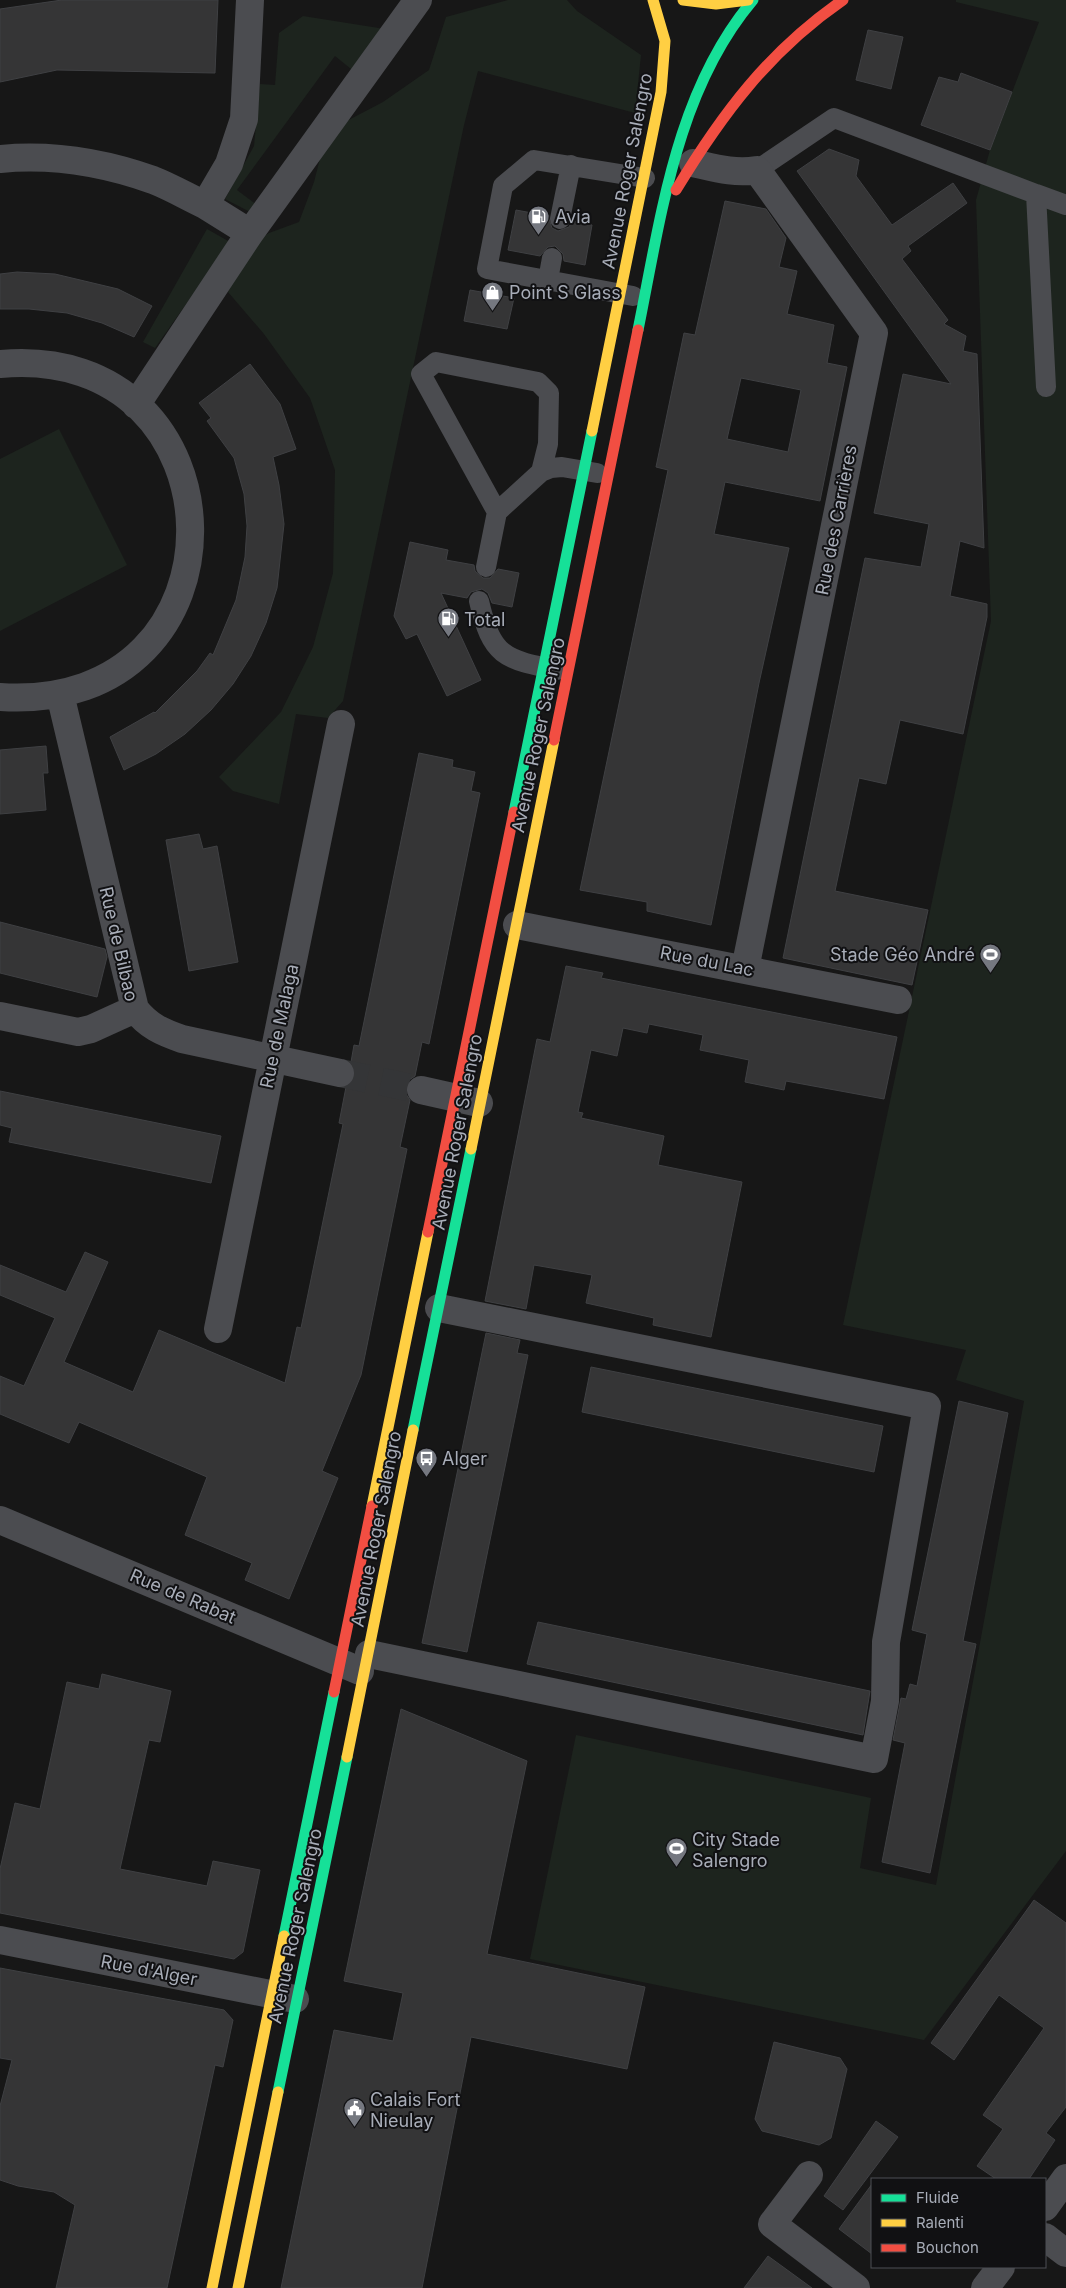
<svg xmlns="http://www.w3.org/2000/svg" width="1066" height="2288" font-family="Inter,sans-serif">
<rect width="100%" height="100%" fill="#171717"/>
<!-- green -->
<path fill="#1d241e" d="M508,0H567L577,11L641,55L635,113L478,71L464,125L343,701L328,718L296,714L279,804L233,791L219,777L281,712L313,647L333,573L335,470L310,398L264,334L228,292L250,245L269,233L299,222L314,182L324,143L341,124L383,102L429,70L446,17Z
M956,0H1066V1851L924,2040L530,1959L576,1735L871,1798L860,1868L936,1885L1024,1401L956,1380L966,1350L843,1325L991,621L976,200L990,150L1039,22L956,2Z
M303,16L385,29L356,73L335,56L237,190L257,205L252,213L225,199L254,146L260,84L275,85L279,33Z
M207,229L230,242L155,348L143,342Z
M59,429L127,565L0,631V459Z"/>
<!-- building -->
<path fill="#353536" stroke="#3f4043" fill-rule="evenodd" d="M62,0H218L215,73L57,70L0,82V9Z
M868,30L903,37L891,89L856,80Z
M961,73L1012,92L990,150L921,125L939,77L958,82Z
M829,149L859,160L856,176L892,225L953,183L967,203L908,246L911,251L902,259L948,320L944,324L966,336L963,351L977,354L984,548L960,541L950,596L987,604V617L963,734L900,720L886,784L859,778L835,891L928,910L912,985L783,958L865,558L921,567L929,524L874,513L903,374L951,384L797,171Z
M725,201L766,209L786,238L779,267L797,271L787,314L834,325L827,363L847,367L820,501L725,482L714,534L789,548L759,683L711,925L647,911V902L580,890L668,470L656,467L684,333L695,335ZM741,378L801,390L788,452L727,439Z
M516,210L548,216L552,228L558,231L569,227L572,221L592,225L585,265L564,261L563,254L555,246L548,247L540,256L508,250Z
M17,272L55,274L118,289L152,306L134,337L102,323L67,313L29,309H0V274Z
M470,290L514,298L507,329L464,321Z
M250,364L280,404L296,449L273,457L279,485L284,524L277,588L266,623L251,656L233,684L211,710L185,734L156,754L124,770L110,737L154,712L155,713L197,671L210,653L213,655L236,600L245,557L247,526L244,494L234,458L207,421L211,418L199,403Z
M410,542L448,550L446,560L474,565L475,571L483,578H490L498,569L519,573L512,607L492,603L488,593L482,589L471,592L467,598L441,593L481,680L447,696L417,634L406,639L394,616Z
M46,746L48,773H43L46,810L0,814V750Z
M419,753L453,760L452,767L475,772L471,791L480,793L429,1044L422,1042L415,1076L409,1080L406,1087V1094L410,1100L400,1147L407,1149L361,1375L322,1471L338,1478L289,1599L245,1580L252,1563L185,1535L207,1477L79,1422L69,1443L0,1414V1376L24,1386L55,1318L0,1295V1265L66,1292L85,1252L108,1262L64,1362L133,1392L159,1330L285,1383L297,1327L301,1328L343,1124L339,1123L346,1087L352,1083L355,1077V1069L351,1062L354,1045L359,1046Z
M199,834L203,849L217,846L238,962L189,971L166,840Z
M0,922L105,949L107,957L97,997L0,973Z
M566,966L603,973L601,978L897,1037L884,1099L786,1081L784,1090L745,1082L749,1060L700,1050L703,1035L649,1024L647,1033L623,1028L617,1056L591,1050L578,1112L583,1113L581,1118L664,1136L658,1165L742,1182L711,1337L653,1325L654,1318L586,1303L592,1275L534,1265L526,1309L485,1301L537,1039L550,1042Z
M0,1091L221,1136L211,1183L9,1142L12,1128L0,1125Z
M486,1333L520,1340L517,1353L528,1355L467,1652L422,1643Z
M591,1367L883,1426L874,1472L582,1412Z
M959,1401L1008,1413L963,1641L976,1644L930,1873L882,1862L905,1743L893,1740L901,1698L906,1699L910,1684L917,1686L927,1634L912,1630Z
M538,1622L870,1691L863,1735L527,1664Z
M102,1674L171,1691L160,1742L149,1740L120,1869L207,1886L213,1861L260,1870L243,1952L234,1959L0,1913V1869L15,1803L40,1809L67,1682L99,1689Z
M401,1709L527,1761L487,1954L645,1987L627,2069L471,2037L422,2288H281L334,2030L393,2041L403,1993L344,1981Z
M1034,1900L1066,1923V2107L1046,2133L1055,2140L1029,2179H996L977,2166L1003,2129L983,2115L1044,2028L999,1995L954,2060L931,2043Z
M0,1968L224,2010L233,2020L223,2067L215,2065L167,2288H56L75,2205L54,2192L18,2186L0,2180V2106L12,2060L0,2058Z
M774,2042L840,2058L847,2069L831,2138L819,2145L762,2131L755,2119Z
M876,2121L898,2137L843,2210L824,2196Z
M872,2184V2254L839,2229Z
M768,2256L812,2288H744Z"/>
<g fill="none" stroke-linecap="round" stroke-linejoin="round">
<!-- street-tunnel -->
<path stroke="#343537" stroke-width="28" stroke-dasharray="28 14" stroke-linecap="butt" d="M340,1073L421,1090"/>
<!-- lane -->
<path stroke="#4b4c50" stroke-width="20" d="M757,170L834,118L1036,194L1046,387
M1036,194L1066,205
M560,219L571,165
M548,280L552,258
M633,296L487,269L503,186L534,160L645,178
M497,512L421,374L436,362L538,382L549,393L548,444L541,472
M486,567L497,512L541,472L551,468L562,467L597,473
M479,601C492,657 504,659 557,670"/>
<!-- street -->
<path stroke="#4b4c50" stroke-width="28" d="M0,159C51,154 105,163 153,180C171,187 188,197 205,205L229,164L244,119L250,0
M693,163C715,168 735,174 757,170L874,333L745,969
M205,205L250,233
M0,364C248,341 259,714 0,697
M136,405L250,233L418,0
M60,694L135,1009C148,1026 162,1032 182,1039L340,1073
M517,925L898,1000
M0,1016L78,1032L91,1029L135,1009
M421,1090L479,1103
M218,1329L341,724
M0,1520L360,1671
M369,1654L874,1759L885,1701L886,1642L927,1406L439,1308
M0,1940L295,1999
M809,2175L772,2224L856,2288
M1045,2207L1066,2178
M1045,2237L1066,2253
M985,2288L1001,2267"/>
<!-- fast -->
<path stroke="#16e098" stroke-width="11" d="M638,330C661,217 676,91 753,0
M514,812L592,431
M413,1430L471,1149
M284,1936L334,1692
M278,2092L347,1757"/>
<!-- slow -->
<path stroke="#ffcf43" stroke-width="11" d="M683,0L716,4L748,0
M592,431L661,92L665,41L653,0
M471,1149L554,740
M372,1506L428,1232
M347,1757L413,1430
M212,2288L284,1936
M238,2288L278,2092"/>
<!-- jam -->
<path stroke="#f24e42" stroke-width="11" d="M676,190C722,114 769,51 843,0
M554,740L638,330
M428,1232L514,812
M334,1692L372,1506"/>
</g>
<!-- icons -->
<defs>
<symbol id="fuel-pin" viewBox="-11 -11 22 30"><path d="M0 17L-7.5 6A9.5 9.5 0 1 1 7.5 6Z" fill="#757880" stroke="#111113"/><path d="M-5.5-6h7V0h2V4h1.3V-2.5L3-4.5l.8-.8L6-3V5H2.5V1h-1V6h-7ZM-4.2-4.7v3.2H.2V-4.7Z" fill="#fff"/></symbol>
<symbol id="shop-pin" viewBox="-11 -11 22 30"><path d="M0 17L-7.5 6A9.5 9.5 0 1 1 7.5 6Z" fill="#757880" stroke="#111113"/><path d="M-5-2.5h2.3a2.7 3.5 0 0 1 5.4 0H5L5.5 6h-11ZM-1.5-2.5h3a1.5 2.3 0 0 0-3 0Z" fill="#fff"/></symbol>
<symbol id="stadium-pin" viewBox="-11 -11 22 30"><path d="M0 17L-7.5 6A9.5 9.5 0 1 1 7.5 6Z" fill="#757880" stroke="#111113"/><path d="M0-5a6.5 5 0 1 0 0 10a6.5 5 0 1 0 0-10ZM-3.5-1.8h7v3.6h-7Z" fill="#fff"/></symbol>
<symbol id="bus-pin" viewBox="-11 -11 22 30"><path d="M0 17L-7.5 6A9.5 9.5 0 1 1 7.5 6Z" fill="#757880" stroke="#111113"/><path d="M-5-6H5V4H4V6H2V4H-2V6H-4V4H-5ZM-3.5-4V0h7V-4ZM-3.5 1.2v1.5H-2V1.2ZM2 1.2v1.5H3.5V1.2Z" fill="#fff"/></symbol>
<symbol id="civic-pin" viewBox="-11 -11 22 30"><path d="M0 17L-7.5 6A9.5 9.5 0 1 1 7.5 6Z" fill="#757880" stroke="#111113"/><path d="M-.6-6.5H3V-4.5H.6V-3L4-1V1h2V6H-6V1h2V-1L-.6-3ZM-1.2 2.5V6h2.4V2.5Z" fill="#fff"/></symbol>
</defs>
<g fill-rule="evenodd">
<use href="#fuel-pin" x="526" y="204" width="25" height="34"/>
<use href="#shop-pin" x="480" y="280" width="25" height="34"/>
<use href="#fuel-pin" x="436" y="606" width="25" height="34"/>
<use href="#stadium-pin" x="978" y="942" width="25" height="34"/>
<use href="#bus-pin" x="414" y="1446" width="25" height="34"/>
<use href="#stadium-pin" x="664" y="1836" width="25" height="34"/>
<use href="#civic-pin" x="342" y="2096" width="25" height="34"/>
</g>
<g text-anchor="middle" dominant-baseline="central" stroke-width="4" stroke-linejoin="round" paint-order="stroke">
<!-- street labels -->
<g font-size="18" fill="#a8adb8" stroke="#111113">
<text transform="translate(627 171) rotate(-79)">Avenue Roger Salengro</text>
<text transform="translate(836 520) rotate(-79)">Rue des Carrières</text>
<text transform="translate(538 735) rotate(-78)">Avenue Roger Salengro</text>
<text transform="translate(119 944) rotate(77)">Rue de Bilbao</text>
<text transform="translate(707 961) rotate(11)">Rue du Lac</text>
<text transform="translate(279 1026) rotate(-78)">Rue de Malaga</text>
<text transform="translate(457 1132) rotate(-79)">Avenue Roger Salengro</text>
<text transform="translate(376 1529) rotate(-79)">Avenue Roger Salengro</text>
<text transform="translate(183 1596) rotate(23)">Rue de Rabat</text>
<text transform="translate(295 1926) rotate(-78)">Avenue Roger Salengro</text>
<text transform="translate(149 1970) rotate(11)">Rue d'Alger</text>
</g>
<!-- poi labels -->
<g font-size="18" fill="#a8adb8" stroke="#111113" text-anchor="start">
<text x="555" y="216">Avia</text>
<text x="509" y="292">Point S Glass</text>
<text x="464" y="619">Total</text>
<text x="975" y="954" text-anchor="end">Stade Géo André</text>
<text x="442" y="1458">Alger</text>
<text x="692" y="1839">City Stade<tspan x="692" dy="21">Salengro</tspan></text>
<text x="370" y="2099">Calais Fort<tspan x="370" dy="21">Nieulay</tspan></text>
</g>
</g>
<!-- legend -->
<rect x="871" y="2178" width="175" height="90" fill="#111113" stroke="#4d4f55"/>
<rect x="881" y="2194" width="25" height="8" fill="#16e098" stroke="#4d4f55"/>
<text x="916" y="2203" font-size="15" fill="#a8adb8">Fluide</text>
<rect x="881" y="2219" width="25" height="8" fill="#ffcf43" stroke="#4d4f55"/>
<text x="916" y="2228" font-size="15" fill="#a8adb8">Ralenti</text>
<rect x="881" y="2244" width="25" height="8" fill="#f24e42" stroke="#4d4f55"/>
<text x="916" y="2253" font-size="15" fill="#a8adb8">Bouchon</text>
</svg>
